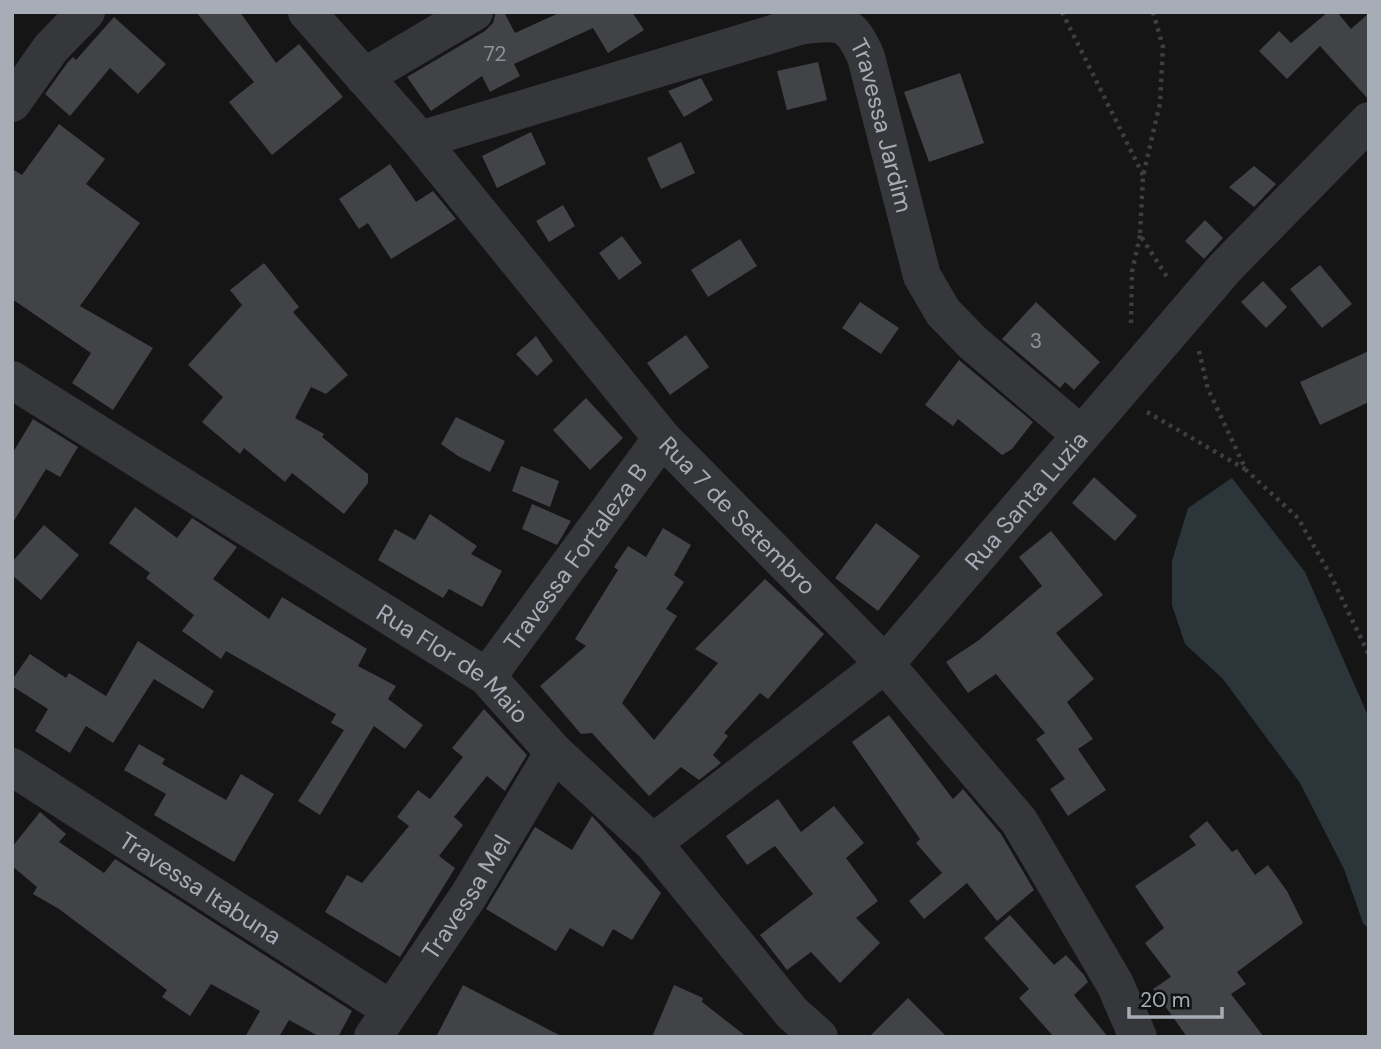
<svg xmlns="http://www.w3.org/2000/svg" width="1381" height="1049" font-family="'DM Sans',sans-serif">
<rect width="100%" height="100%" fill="#151516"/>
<!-- water -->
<path fill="#2b353a" d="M1232,478L1305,572L1369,718V929L1363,923L1344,869L1300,783L1223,679L1185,644L1172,605V561L1188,508Z"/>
<!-- building -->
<path fill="#414346" d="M196,12H240L276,63L299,44L343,97L272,155L229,102L254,82Z
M496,12H504L515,33L561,12H632L644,30L608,53L593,28L514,64L520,76L490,92L482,76L431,111L407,77L485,31L493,23Z
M1328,12H1337L1351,29L1369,13V100L1320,46L1287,79L1259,51L1279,31L1291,43Z
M114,17L166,64L138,94L110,68L70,116L45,94L68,62L73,57L76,60Z
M818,62L827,100L787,110L777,71Z
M960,73L984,143L929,162L904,92Z
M701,78L713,100L684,117L668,91Z
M59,124L105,159L86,184L140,223L80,306L153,348L113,410L72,383L91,353L12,299V169L22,175Z
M531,132L546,164L497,188L482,156Z
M681,142L695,173L661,189L647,158Z
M390,164L416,202L433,191L456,219L391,259L368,223L359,229L339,199Z
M1254,166L1276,184L1254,207L1229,187Z
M563,205L575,226L549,242L536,221Z
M1205,220L1223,238L1204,259L1185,241Z
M622,236L642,263L619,280L599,253Z
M740,239L757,266L708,297L691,270Z
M264,263L299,307L293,312L348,375L326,394L311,387L295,418L324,434L322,437L368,474V483L344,514L292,473L285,482L244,448L240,454L202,422L223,397L188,365L242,305L230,290Z
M1320,265L1352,304L1322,328L1290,289Z
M1263,281L1287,307L1266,328L1241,302Z
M860,302L899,328L881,354L842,328Z
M1036,302L1100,362L1074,390L1065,382L1060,388L1002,339Z
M686,335L709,367L670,395L647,363Z
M536,336L553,361L537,376L516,354Z
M1369,351V402L1320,425L1300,382Z
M959,360L1033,422L1012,449L1002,455L958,419L953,426L925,405Z
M586,398L623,438L590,470L553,430Z
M456,417L505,441L490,472L458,456L441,444Z
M33,419L78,447L60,477L46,469L12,524V454Z
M521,466L559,481L550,507L512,491Z
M1094,477L1137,516L1115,541L1072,503Z
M532,504L571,521L557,545L522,529Z
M135,507L177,538L192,518L237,547L213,579L269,619L282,597L367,649L358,666L396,686L388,699L423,725L405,749L374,726L320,815L298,801L344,730L331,723L336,714L226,651L221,659L182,631L194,615L146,578L150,573L109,543Z
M430,514L477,546L471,554L502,571L482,607L449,589L443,598L378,560L395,529L415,540Z
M876,523L920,556L878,611L835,578Z
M44,525L79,555L41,600L12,575V562Z
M663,528L691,545L674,575L684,582L666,609L677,616L622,703L654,740L718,663L695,649L765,579L824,634L768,699L760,693L724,733L728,736L713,755L721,763L699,780L681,767L649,796L592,733L581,734L540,686L586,646L575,639L618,570L614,567L628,546L646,557Z
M1051,531L1103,595L1056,633L1094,679L1067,702L1093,739L1078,749L1106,790L1068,816L1050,789L1065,779L1036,739L1045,733L996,674L968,693L946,662L979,640L1042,586L1019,557Z
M138,641L214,691L203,709L154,679L113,743L86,726L70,753L35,731L48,709L12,686V680L30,654L66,678L69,673L106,696Z
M484,709L527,755L505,791L487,776L454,817L463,825L439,856L455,868L400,957L325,912L347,875L362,883L409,826L397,817L418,790L430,799L463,757L452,748Z
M889,715L953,799L963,789L1001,834L1034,890L997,921L967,883L924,919L909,901L942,873L916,843L920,839L852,742Z
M139,744L165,759L162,764L226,800L241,774L274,794L234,862L154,815L166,794L124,770Z
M778,799L801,832L834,806L864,843L846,858L878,901L856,918L880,943L840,983L811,952L787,970L760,935L813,894L775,846L747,865L726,836Z
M40,812L66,834L59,842L104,873L115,859L352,1011L338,1037H320L289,1020L279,1037H245L260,1011L211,984L190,1016L162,997L167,990L59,909L33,894L37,887L12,866V847Z
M592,816L661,893L632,940L613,929L603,947L570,928L556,951L486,909L535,827L572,850Z
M1207,821L1232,852L1237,849L1255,875L1268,865L1287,891L1303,923L1237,972L1246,984L1231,994L1264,1037H1187L1153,989L1171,977L1145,943L1164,928L1135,886L1196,845L1189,836Z
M1010,915L1054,965L1066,955L1084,975L1088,982L1074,995L1108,1037H1054L1019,998L1029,989L984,938Z
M463,985L563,1037H436Z
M674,985L703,998L702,1002L747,1037H652Z
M908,998L947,1037H869Z"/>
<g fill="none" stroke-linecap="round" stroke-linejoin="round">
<!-- path -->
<path stroke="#3c3e42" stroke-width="4.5" stroke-dasharray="3.5 5" stroke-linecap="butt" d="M1062,12L1143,175
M1153,12L1163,47L1160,103L1143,176L1140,235L1169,280
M1131,323L1132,272L1140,235
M1199,351L1208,389L1246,470L1298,518L1332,578L1369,655
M1147,412L1245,469"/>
<!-- minor -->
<g stroke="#36373b" stroke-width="38">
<path id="s1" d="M307,12L420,140L662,438L885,664L1019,821L1115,984L1138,1037"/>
<path d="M364,77L474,12"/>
<path d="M12,103L51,48L86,12"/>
<path id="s2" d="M420,140L799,26C838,21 849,18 866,57L922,276L943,312L972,342L1080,434"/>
<path id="s3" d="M12,380L487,677L554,752L653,843L792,1013L819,1037"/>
<path id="s4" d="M487,677L662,438"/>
<path id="s5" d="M12,767L390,1009"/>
<path id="s6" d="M653,843L885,664L1225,268L1369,121"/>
<path id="s7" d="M373,1037L469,895L554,752"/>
</g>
</g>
<g text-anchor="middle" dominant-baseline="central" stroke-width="7" stroke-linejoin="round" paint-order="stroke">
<!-- number labels -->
<g font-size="21" fill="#8e929a">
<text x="495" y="54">72</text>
<text x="1036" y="341">3</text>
</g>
<!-- street labels -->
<g font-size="24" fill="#a7adb6" stroke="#101011">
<text stroke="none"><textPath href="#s2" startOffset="550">Travessa Jardim</textPath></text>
<text stroke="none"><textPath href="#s6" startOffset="509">Rua Santa Luzia</textPath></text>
<text stroke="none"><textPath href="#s1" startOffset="663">Rua 7 de Setembro</textPath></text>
<text stroke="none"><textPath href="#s4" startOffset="149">Travessa Fortaleza B</textPath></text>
<text stroke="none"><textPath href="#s3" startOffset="525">Rua Flor de Maio</textPath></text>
<text stroke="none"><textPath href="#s5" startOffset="224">Travessa Itabuna</textPath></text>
<text stroke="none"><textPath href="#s7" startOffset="168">Travessa Mel</textPath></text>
</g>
</g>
<!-- border -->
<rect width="1381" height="1049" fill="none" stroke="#a7adb6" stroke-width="28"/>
<!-- scale -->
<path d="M1129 1007v10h93v-10" fill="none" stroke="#a7adb6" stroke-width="3.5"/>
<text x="1140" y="1007" font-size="21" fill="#a7adb6" stroke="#101011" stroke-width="5" paint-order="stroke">20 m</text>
</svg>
